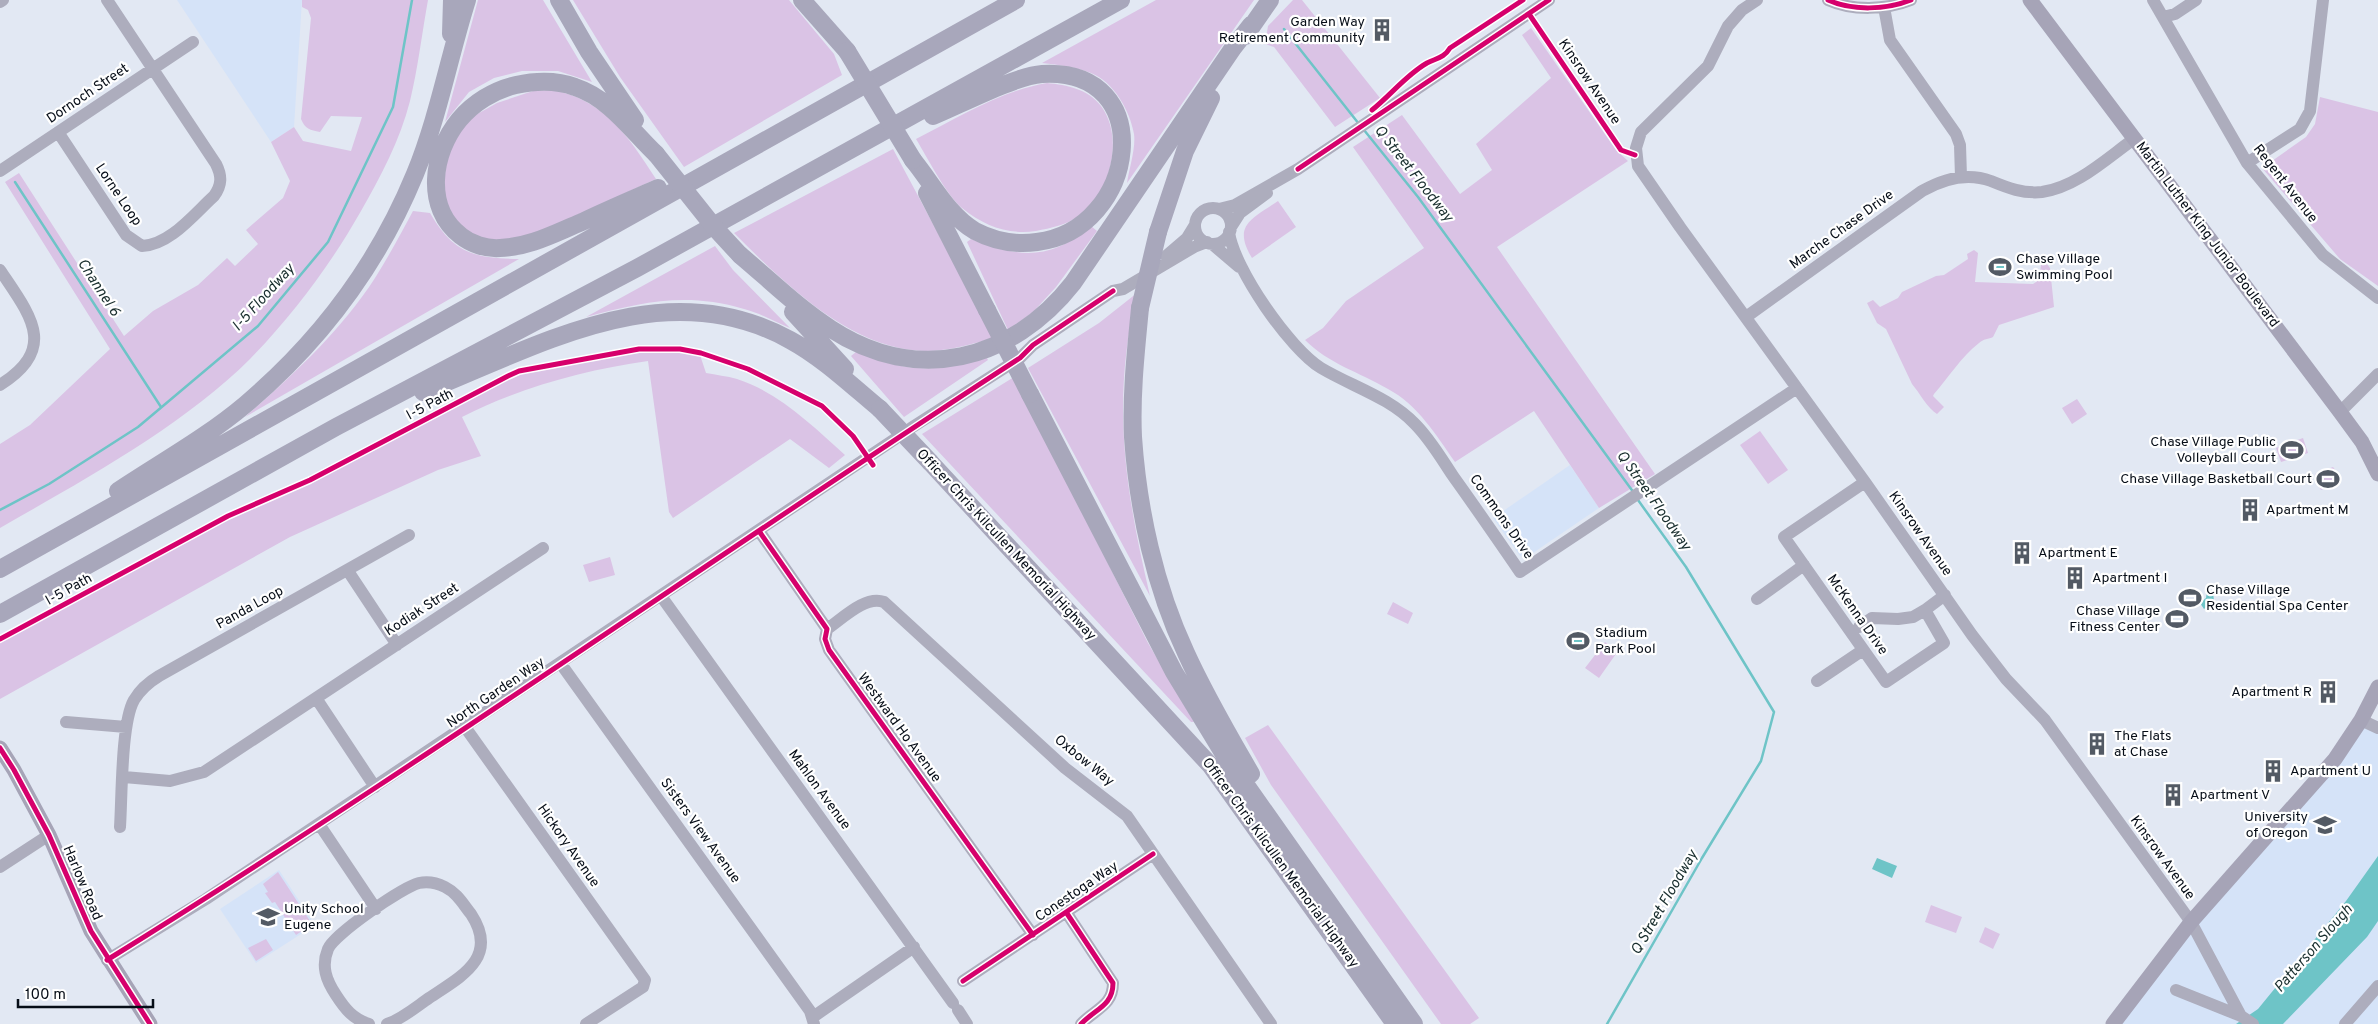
<svg xmlns="http://www.w3.org/2000/svg" width="2378" height="1024" font-family="Overpass,sans-serif">
<rect width="100%" height="100%" fill="#e2e8f3"/>
<!-- built -->
<path fill="#d5e3f8" d="M177,0H302L294,127L271,142Z
M1570,465L1599,508L1527,557L1520,556L1493,518Z
M2361,720L2378,728V1024H2113Z
M279,870L315,925L256,963L220,909Z"/>
<!-- green -->
<path fill="#dac3e5" d="M302,0H428C422,33 418,68 410,101C400,140 381,176 361,211C331,264 293,315 250,359C183,426 82,481 0,528V444L30,425L110,349L5,182L19,173L124,336L153,311L198,285L227,258L235,266L258,244L246,230L283,198L290,181L271,142L294,127L303,141L351,151L362,117L331,116L320,132C310,130 305,129 301,119L311,18L308,10L302,7Z
M478,0H543L592,82L558,71H522L494,78L469,92L445,122Z
M573,0H789L834,54L842,75L684,167L620,77Z
M1156,0H1254L1127,183C1129,169 1136,148 1134,134C1130,111 1114,82 1091,73C1076,67 1059,65 1042,63Z
M1293,0H1302L1380,98L1335,127L1274,47L1265,44L1268,26Z
M1531,28L1616,150L1628,161L1497,247L1655,474L1599,508L1534,411L1455,462C1436,435 1418,405 1388,389C1359,372 1329,364 1305,340L1323,328L1346,301L1424,248L1353,147L1402,115L1460,194L1492,170L1476,144L1551,78L1522,35Z
M1047,83C1067,85 1088,89 1101,106C1125,138 1110,194 1079,216C1066,225 1051,228 1036,231C1008,235 984,226 962,208C947,196 927,157 916,139C958,118 1000,91 1047,83Z
M551,90C603,98 629,137 656,179L530,237L484,241L458,226L443,196L447,152L459,131L472,117L497,103L533,91Z
M2320,97L2378,112V286L2340,259L2262,168L2306,137L2315,124Z
M893,149L994,338C967,345 940,354 912,350C844,343 780,279 734,233Z
M1278,201L1296,227L1252,258C1232,225 1252,219 1278,201Z
M413,211L430,213C454,254 474,258 519,259L245,417C293,375 340,332 375,278C389,256 401,233 413,211Z
M1091,226L1097,231L1056,287L1033,312L1008,330L967,242L971,239C1020,258 1049,261 1091,226Z
M715,246L733,270L790,328C775,322 760,313 744,309C686,292 643,302 586,317Z
M1974,250L1978,253L1975,282L2033,284L2039,280L2041,265L2047,264L2050,268L2054,307L1999,325L1993,337C1989,339 1983,339 1979,343C1961,357 1949,377 1934,394L1933,396L1944,407L1937,414C1928,409 1919,392 1912,384L1886,329L1877,323L1867,303L1873,300L1880,307L1898,298L1902,292L1936,276L1944,275L1968,259L1967,254Z
M1137,293C1111,402 1125,489 1150,596L1028,368L1099,323Z
M642,352H676L700,355L706,373C716,375 727,376 737,379C778,392 813,426 845,455L829,468L790,439L673,518L669,512L648,361C584,370 519,388 462,417L481,456L438,470L290,537L0,699V642L224,520L326,475L509,378L524,373Z
M856,352C909,372 931,374 986,356L988,360L904,417L851,356Z
M1014,377L1148,643L1194,722H1191L922,434Z
M2077,399L2087,414L2072,424L2062,408Z
M1760,431L1788,470L1768,484L1740,445Z
M2303,438L2308,453L2281,462L2276,448Z
M2333,467L2339,475L2340,482L2321,490L2316,482L2318,481L2315,474Z
M610,557L615,575L589,582L583,565Z
M1393,602L1413,613L1408,624L1387,614Z
M1605,642L1618,651L1599,678L1585,668Z
M1268,725L1479,1018L1470,1024H1441L1271,785L1245,738Z
M278,872L312,924L296,935L275,902L272,903L265,893L268,892L263,884Z
M1931,905L1962,917L1956,933L1925,922Z
M1985,927L2000,934L1993,949L1979,942Z
M266,939L273,950L256,961L248,948Z"/>
<!-- water -->
<path fill="#6ec4c7" d="M1999,260L2006,261L2005,275L1994,274Z
M2207,591L2213,592L2214,601L2204,609L2200,603L2206,598Z
M1580,630L1588,635L1576,652L1569,647Z
M2378,856V921L2367,937L2283,1024H2236L2258,1009L2346,901Z
M1877,858L1897,866L1892,878L1872,869Z"/>
<g fill="none" stroke-linecap="round" stroke-linejoin="round">
<!-- stream -->
<path stroke="#6ec4c7" stroke-width="2.5" d="M1284,29L1359,124
M1364,130L1418,197L1634,493
M15,182L161,407
M0,510L49,484L138,427L258,326L328,242L393,107L412,0
M1607,1024L1702,858L1761,761L1774,712L1686,567L1638,500"/>
<!-- minor -->
<path stroke="#adadbd" stroke-width="12" d="M1757,0L1742,10L1728,26L1708,66L1641,132L1636,148L1638,166L1680,227L1865,482L1972,635L2006,679L2045,720L2191,922L2241,1016
M1828,0C1852,11 1886,10 1911,0
M2153,0L2247,163L2323,255L2378,298
M0,2L3,0
M1884,7L1890,40L1956,134L1960,145L1961,177
M2163,17L2175,14L2196,0
M58,132L126,235L142,246C170,245 194,214 214,196C222,185 222,176 216,164L107,0
M2247,163L2300,129L2310,111L2323,0
M0,171L193,42
M1195 226a18 18 0 1 1 36 0a18 18 0 1 1-36 0Z
M1219,209L1235,205L1298,169L1549,0
M1231,227L1240,213L1267,193
M1229,232C1234,269 1290,349 1321,368C1353,387 1389,397 1415,424C1430,439 1441,458 1453,476C1476,508 1498,540 1520,572L1797,388
M1212,244L1239,267
M1166,256L1187,238L1195,225
M0,270C30,315 59,348 0,385
M1746,317L1922,191C1943,179 1967,172 1991,181C2008,188 2023,194 2042,192C2077,187 2107,158 2134,139
M1020,358L1033,345L1113,291L1123,289L1194,247L1207,242
M2340,412L2378,374
M911,428L1009,365
M1865,482L1784,537L1886,682L1944,643L1925,610L1945,595
M759,531L827,629L825,639L829,650L1033,935
M348,571L397,645
M661,596L953,1003
M1757,599L1804,565
M1859,627L1872,618L1898,619L1913,617L1925,610
M827,629C842,619 865,595 884,602L1065,768L1127,816L1271,1024
M561,664L810,1011L814,1024
M1817,681L1863,650
M316,698L375,787
M2361,720L2378,728
M66,722L126,727
M465,727L645,980L643,987L586,1024
M124,777L170,781L204,772L543,548
M319,824L376,909
M120,827C122,797 121,723 134,700C140,690 149,682 159,676L409,535
M0,867L49,835
M1066,912L1113,983C1113,1006 1095,1009 1081,1024
M107,960L206,899L895,439
M963,981L1153,854
M2176,990L2241,1016L2253,1024
M958,1010L967,1024
M813,1017L914,947
M369,1024C353,1019 345,1009 336,995C326,980 321,966 328,949C334,934 403,887 419,883C428,881 437,883 445,887C457,893 463,904 471,914C500,958 460,977 429,998C416,1007 402,1019 387,1024
M2345,1024L2378,986"/>
<!-- major -->
<path stroke="#a6a4b7" stroke-width="15" d="M2030,0L2340,412L2362,442L2378,474
M0,748L14,770L49,835L91,931L150,1024
M2113,1024L2191,922L2335,759L2361,720L2378,687"/>
<!-- highway -->
<path stroke="#a8a7bb" stroke-width="18" d="M559,0L589,52L635,120
M802,0L847,51
M451,34L452,0
M1245,36L1270,0
M656,154C631,130 609,98 575,87C556,80 535,81 516,85C494,90 473,103 459,120C432,153 424,208 461,236C471,244 486,249 500,248C530,247 555,233 582,222C607,210 633,199 658,188
M913,160C932,183 948,215 975,231C994,241 1015,245 1037,242C1138,230 1160,67 1042,74C1015,76 960,105 933,116
M927,193L987,310
M1158,232L1185,151L1211,98
M740,255C770,280 798,308 831,329C917,385 1012,361 1073,283L1233,48L1251,25
M1140,308C1136,350 1131,394 1133,437C1138,510 1155,587 1186,653C1205,695 1228,734 1251,774
M793,312L845,369
M423,392C541,345 665,271 790,340C823,358 851,385 880,409
M1030,394L1174,672L1222,751L1414,1024
M930,462L1211,766L1395,1024
M118,491C160,463 207,437 246,404C320,341 378,264 415,174C438,118 449,57 467,0
M0,569L1016,0
M0,614L336,427L637,268L1121,0"/>
<!-- highway-bridge -->
<path stroke="#a8a7bb" stroke-width="18" d="M847,51L913,160
M656,154L715,228L740,255
M1140,308L1158,232
M987,310L1030,394
M880,409L930,462"/>
<defs>
<path id="cycleway" d="M1828,0C1852,11 1886,10 1911,0
M1529,14L1621,150L1635,155
M1372,110C1391,95 1406,75 1427,63C1437,58 1444,58 1450,48L1523,0
M1298,169L1549,0
M759,531L827,629L825,639L829,650L1033,935
M0,639L228,516L310,480L508,376L519,371L639,349H680L701,353L748,369L822,406L853,436L873,465
M0,748L14,770L49,835L91,931L150,1024
M1066,912L1113,983C1113,1006 1095,1009 1081,1024
M107,960C417,768 714,556 1020,358L1033,345L1113,291
M963,981L1153,854"/>
</defs>
<!-- cycleway casing -->
<use href="#cycleway" stroke="#fff" stroke-width="8"/>
<!-- cycleway -->
<use href="#cycleway" stroke="#d6006c" stroke-width="5"/>
</g>
<!-- icons -->
<defs>
<symbol id="building-bare" viewBox="-9 -9 18 18"><path d="M-4-6H4V6H1V3H-1V6H-4ZM-2.5-4.3h1.7v1.8h-1.7ZM.8-4.3h1.7v1.8H.8ZM-2.5-1h1.7V.8h-1.7ZM.8-1h1.7V.8H.8Z" fill="#535a64" stroke="#fff" stroke-width="2.5" paint-order="stroke"/></symbol>
<symbol id="stadium-bare" viewBox="-9 -9 18 18"><path d="M0-5a6.5 5 0 1 0 0 10a6.5 5 0 1 0 0-10ZM-3.5-1.8h7v3.6h-7Z" fill="#535a64" stroke="#fff" stroke-width="2.5" paint-order="stroke"/></symbol>
<symbol id="university-bare" viewBox="-9 -9 18 18"><path d="M0-5L7-2L0 1L-7-2ZM-4 1L0 2.5L4 1V4Q0 6-4 4Z" fill="#535a64" stroke="#fff" stroke-width="2.5" paint-order="stroke"/></symbol>
<symbol id="school-bare" viewBox="-9 -9 18 18"><path d="M0-5L7-2L0 1L-7-2ZM-4 1L0 2.5L4 1V4Q0 6-4 4Z" fill="#535a64" stroke="#fff" stroke-width="2.5" paint-order="stroke"/></symbol>
</defs>
<g fill-rule="evenodd">
<use href="#building-bare" x="1366" y="14" width="32" height="32"/>
<use href="#stadium-bare" x="1984" y="251" width="32" height="32"/>
<use href="#stadium-bare" x="2276" y="434" width="32" height="32"/>
<use href="#stadium-bare" x="2312" y="463" width="32" height="32"/>
<use href="#building-bare" x="2234" y="494" width="32" height="32"/>
<use href="#building-bare" x="2006" y="537" width="32" height="32"/>
<use href="#building-bare" x="2059" y="562" width="32" height="32"/>
<use href="#stadium-bare" x="2174" y="582" width="32" height="32"/>
<use href="#stadium-bare" x="2161" y="603" width="32" height="32"/>
<use href="#stadium-bare" x="1562" y="625" width="32" height="32"/>
<use href="#building-bare" x="2312" y="676" width="32" height="32"/>
<use href="#building-bare" x="2081" y="728" width="32" height="32"/>
<use href="#building-bare" x="2257" y="755" width="32" height="32"/>
<use href="#building-bare" x="2157" y="779" width="32" height="32"/>
<use href="#university-bare" x="2309" y="809" width="32" height="32"/>
<use href="#school-bare" x="252" y="901" width="32" height="32"/>
</g>
<g text-anchor="middle" dominant-baseline="central" stroke-width="4.5" stroke-linejoin="round" paint-order="stroke">
<!-- poi labels -->
<g font-size="14" fill="#060d17" stroke="#fff" text-anchor="start">
<text x="1365" y="22" text-anchor="end">Garden Way<tspan x="1365" dy="16">Retirement Community</tspan></text>
<text x="2016" y="259">Chase Village<tspan x="2016" dy="16">Swimming Pool</tspan></text>
<text x="2276" y="442" text-anchor="end">Chase Village Public<tspan x="2276" dy="16">Volleyball Court</tspan></text>
<text x="2312" y="479" text-anchor="end">Chase Village Basketball Court</text>
<text x="2266" y="510">Apartment M</text>
<text x="2038" y="553">Apartment E</text>
<text x="2092" y="578">Apartment I</text>
<text x="2206" y="590">Chase Village<tspan x="2206" dy="16">Residential Spa Center</tspan></text>
<text x="2160" y="611" text-anchor="end">Chase Village<tspan x="2160" dy="16">Fitness Center</tspan></text>
<text x="1595" y="633">Stadium<tspan x="1595" dy="16">Park Pool</tspan></text>
<text x="2312" y="692" text-anchor="end">Apartment R</text>
<text x="2114" y="736">The Flats<tspan x="2114" dy="16">at Chase</tspan></text>
<text x="2290" y="771">Apartment U</text>
<text x="2190" y="795">Apartment V</text>
<text x="2308" y="817" text-anchor="end">University<tspan x="2308" dy="16">of Oregon</tspan></text>
<text x="284" y="909">Unity School<tspan x="284" dy="16">Eugene</tspan></text>
</g>
<!-- street labels -->
<g font-size="14" fill="#060d17" stroke="#fff">
<text transform="translate(1589 82) rotate(56)">Kinsrow Avenue</text>
<text transform="translate(88 94) rotate(-34)">Dornoch Street</text>
<text transform="translate(2285 184) rotate(52)">Regent Avenue</text>
<text transform="translate(118 195) rotate(56)">Lorne Loop</text>
<text transform="translate(1842 230) rotate(-36)">Marche Chase Drive</text>
<text transform="translate(2207 235) rotate(53)">Martin Luther King Junior Boulevard</text>
<text transform="translate(430 405) rotate(-28)">I-5 Path</text>
<text transform="translate(1501 517) rotate(55)">Commons Drive</text>
<text transform="translate(1920 534) rotate(55)">Kinsrow Avenue</text>
<text transform="translate(1006 545) rotate(47)">Officer Chris Kilcullen Memorial Highway</text>
<text transform="translate(69 590) rotate(-29)">I-5 Path</text>
<text transform="translate(250 608) rotate(-29)">Panda Loop</text>
<text transform="translate(422 610) rotate(-33)">Kodiak Street</text>
<text transform="translate(1857 615) rotate(55)">McKenna Drive</text>
<text transform="translate(496 693) rotate(-34)">North Garden Way</text>
<text transform="translate(899 728) rotate(54)">Westward Ho Avenue</text>
<text transform="translate(1084 761) rotate(39)">Oxbow Way</text>
<text transform="translate(819 790) rotate(54)">Mahlon Avenue</text>
<text transform="translate(700 831) rotate(54)">Sisters View Avenue</text>
<text transform="translate(568 846) rotate(55)">Hickory Avenue</text>
<text transform="translate(2162 858) rotate(54)">Kinsrow Avenue</text>
<text transform="translate(1280 863) rotate(54)">Officer Chris Kilcullen Memorial Highway</text>
<text transform="translate(82 883) rotate(67)">Harlow Road</text>
<text transform="translate(1077 892) rotate(-34)">Conestoga Way</text>
</g>
<!-- water labels -->
<g font-size="15" font-style="italic" fill="#192e2e" stroke="#fff">
<text transform="translate(1413 174) rotate(52)">Q Street Floodway</text>
<text transform="translate(98 288) rotate(57)">Channel 6</text>
<text transform="translate(264 298) rotate(-48)">I-5 Floodway</text>
<text transform="translate(1653 501) rotate(55)">Q Street Floodway</text>
<text transform="translate(1665 903) rotate(-60)">Q Street Floodway</text>
<text transform="translate(2314 949) rotate(-49)">Patterson Slough</text>
</g>
</g>
<!-- scale -->
<path d="M18 999v8h135v-8" fill="none" stroke="#060d17" stroke-width="2.5"/>
<text x="25" y="999" font-size="15" fill="#060d17" stroke="#ffffff" stroke-width="4" paint-order="stroke">100 m</text>
</svg>
